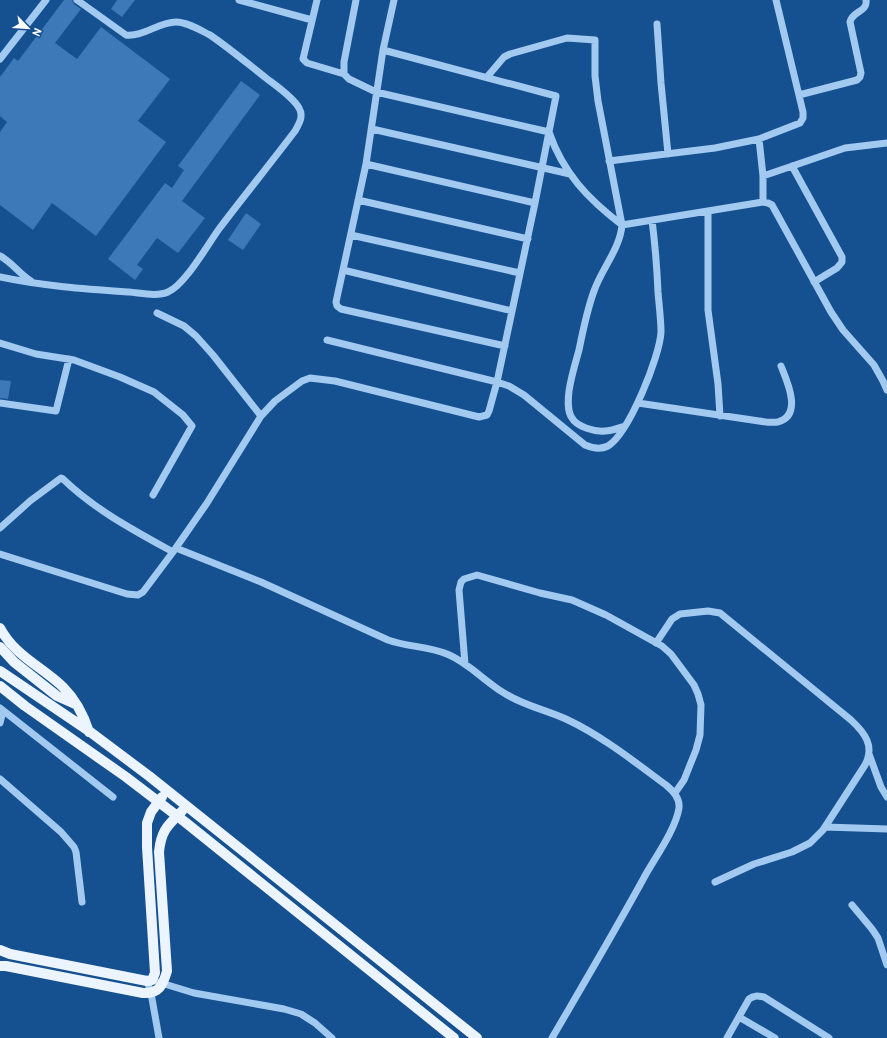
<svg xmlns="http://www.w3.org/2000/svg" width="887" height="1038" font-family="'PT Sans',sans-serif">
<rect width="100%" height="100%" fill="#155090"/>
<!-- building -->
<path fill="#3d79b9" d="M64,0H72L74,4L81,9L55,43L77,59L101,27L170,79L138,121L166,142L96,236L52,203L33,230L0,205V132L7,122L0,116V77L14,58L18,61Z
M117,0H135L122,17L111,9Z
M241,81L260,95L182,201L205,218L178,253L157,238L137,265L143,269L135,280L108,259L165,183L172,188L184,170L178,166Z
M246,213L261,224L243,250L228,240Z
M0,380L11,381L8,399L0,398Z"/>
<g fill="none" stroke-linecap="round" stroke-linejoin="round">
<!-- minor -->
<path stroke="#a2c9f0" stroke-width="7" d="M239,0L312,20
M317,0L303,59L307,63L344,74
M356,0L344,62V74L349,79L376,92L549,132C563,173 588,199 622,225L763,202L768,203L772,205L831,312L843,330L874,365L883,381L887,390
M394,0L383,50L366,164L336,302L337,306L341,309L505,346
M657,24L661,83L668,154
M0,59L46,0
M487,77L504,57L510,54L567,38L595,40V76L598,101L622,225C620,249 602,268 594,291C587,310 583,330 579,350C575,364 571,377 569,391C568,400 567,411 572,418C577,427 595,432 605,431C612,431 618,428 625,426
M799,95L857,80L860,77L861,73L850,22C852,11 868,12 866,0
M372,129L570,174
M759,139L763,176V202
M609,161L715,148L759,139L800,123L803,118V112L776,0
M366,164L535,203
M792,166L842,257V262L837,268L814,282
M763,176L845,148L887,143
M358,200L528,239
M708,211V310L718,384L720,416
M351,235L520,273
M0,256C12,262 19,274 31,281
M343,270L512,311
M0,277C42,286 86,289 129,292C141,293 157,297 168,292C185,285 208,244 219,229C244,196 270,164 295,131C299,124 304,116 299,108C293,97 275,85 266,78C247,63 229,48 210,35C200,30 187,22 176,22C159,22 143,37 126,35L77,0
M157,313L184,326L196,336L213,355L261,416
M327,340L497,382L509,386L524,395L585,445C592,448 600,450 608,446C629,433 660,356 661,332C661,319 659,305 658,292C657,268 655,244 652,220
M0,343L36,354L74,360L120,377L154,392L183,415L192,426L153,495
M0,403L56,411L69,359
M638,403L759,421C765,422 771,423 778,422C803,415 787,381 781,366
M0,528L30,501L61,478L63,479C95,510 135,531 173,552
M176,548L261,582L388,640C407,647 428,646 447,654C469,663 484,681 504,693C524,706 547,710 568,720C602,736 636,763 666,785C673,791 680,798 679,808C676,828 657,855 646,874C616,929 584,983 552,1038
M0,554L127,594L138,595L143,592L173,552L207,503L261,416L275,401L302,381L310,378L335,381L479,417L487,415L489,411L497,382L535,203L556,96L383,50
M656,643L672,619L680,614L708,611L720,613L851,720C865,733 875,746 865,765L823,830L810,843L792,852L754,864L715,882
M465,664L459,590L461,582L464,579L477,575L540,593L572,600L606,615L662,646L671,654L694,685L698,694L701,705L700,735L696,750L684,780L675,793
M0,708L113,797
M0,723L3,711
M869,754L881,787L887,797
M0,779L61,832L74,847L76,852L82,902
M825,827L887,829
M852,905L872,929L878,938L887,965
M147,981L151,993L159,1038
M158,982L194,993L284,1009L301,1014L315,1023L332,1038
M739,1017L775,1038
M727,1038L749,999C754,995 758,996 764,997L829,1038"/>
<!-- major -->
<path stroke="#ebf4ff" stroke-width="10" d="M0,628C15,656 41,666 63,687C75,699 84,716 89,732
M0,647L14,662L57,696L75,704
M0,671L89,731L149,776L477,1038
M0,686L25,706L126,777L185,822L454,1038
M0,950L10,954L147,981L152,980L155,973L147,847V823L151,812L162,797
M0,966H6L143,993C159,994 163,985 167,971L159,852C161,831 167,826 182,811"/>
</g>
<!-- north arrow -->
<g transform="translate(28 28) rotate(115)" stroke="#155090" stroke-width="3" paint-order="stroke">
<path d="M0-3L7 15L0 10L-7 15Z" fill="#ffffff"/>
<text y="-6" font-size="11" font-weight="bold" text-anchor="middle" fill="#ffffff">N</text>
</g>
</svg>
